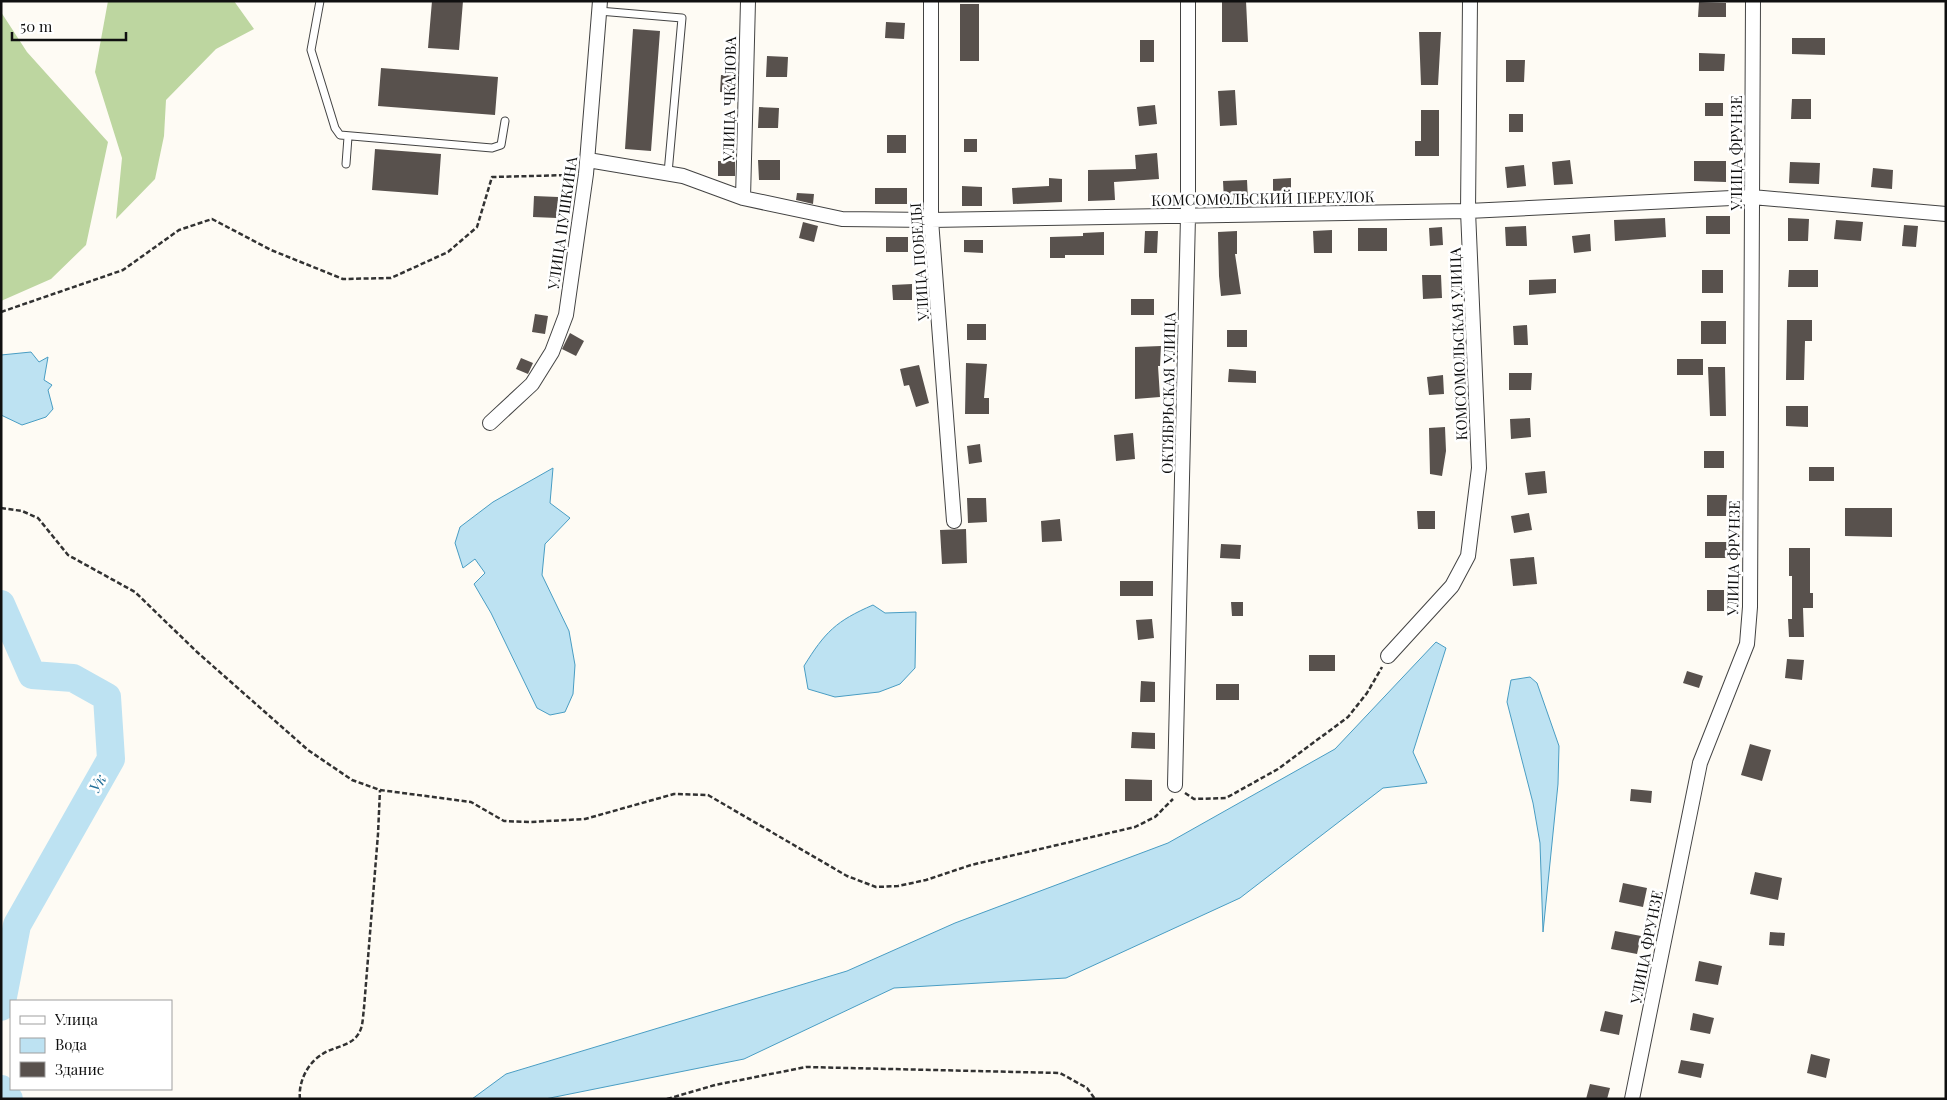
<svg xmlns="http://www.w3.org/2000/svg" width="1947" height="1100" font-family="'Playfair Display',serif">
<rect width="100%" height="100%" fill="#fefbf4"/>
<!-- forest -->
<path fill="#bdd6a0" d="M108,1H234L254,29L216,49L166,100L164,136L155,179L116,219L122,158L95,72Z
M1,12L27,52L108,142L86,245L51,279L1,301Z"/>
<!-- water -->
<path fill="#bde2f2" stroke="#499dc3" d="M31,352L39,362L48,357L44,380L52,385L48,390L53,409L46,417L22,425L1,415V355Z
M553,468L550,503L570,518L545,544L542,575L569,631L575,665L573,694L565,712L550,715L537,708L491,613L474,584L485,573L475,559L463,568L455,543L460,527L493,502Z
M873,605L885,613L916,612L915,668L900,684L879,692L835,697L808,689L804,666C825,632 836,621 873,605Z
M1436,642L1446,648L1413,752L1427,783L1383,788L1240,898L1066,978L894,988L744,1059L545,1099H472L506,1074L847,971L955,923L1168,843L1335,749Z
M1530,677L1537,683L1559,746L1558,784L1543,932L1540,843L1533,803L1507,702L1511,680Z"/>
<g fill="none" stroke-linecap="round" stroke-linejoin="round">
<!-- river -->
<path stroke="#bde2f2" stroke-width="28" d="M1,604L32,675L73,678L107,697L111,759L17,925L1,1007
M1,1089L9,1099"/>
</g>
<!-- building -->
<path fill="#58514d" d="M432,1H463L459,50L428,48Z
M1222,1H1246L1248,42H1222Z
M1699,2L1726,3V17H1698Z
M960,4H979V61H960Z
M886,22L905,23L904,39L885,38Z
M633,29L660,31L651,151L625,149Z
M1419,32H1441L1438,85H1421Z
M1792,38H1825V55L1792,54Z
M1140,40H1154V62H1140Z
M1699,53L1725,54L1724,71H1699Z
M767,56L788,57L787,77H766Z
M1506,60H1525L1524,82H1506Z
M381,68L498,77L495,115L378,106Z
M721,75L736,76V93L720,92Z
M1235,90L1237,125L1220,126L1218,91Z
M1792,99H1811V119H1791Z
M1705,103H1723V116H1705Z
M1155,105L1157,124L1139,126L1137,107Z
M759,107L779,108L778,128H758Z
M1421,110H1439V156H1415V141H1421Z
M1509,114H1523V132H1509Z
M887,135H906V153H887Z
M964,139H977V152H964Z
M375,149L441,154L438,195L372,190Z
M1157,153L1159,179L1114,182L1115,200L1088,201V170L1136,169L1135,155Z
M758,160H780V180H759Z
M1570,160L1573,184L1554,185L1552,162Z
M718,161H735V176H718Z
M1694,161H1726V182L1694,181Z
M1790,162L1820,163L1819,184L1789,183Z
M1524,165L1526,186L1507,188L1505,167Z
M1873,168L1893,170L1892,189L1871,187Z
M1049,178L1062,179V202L1013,204L1012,188L1049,186Z
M1291,178V199L1273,200V179Z
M1247,180L1248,200L1224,201L1223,181Z
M962,186L982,187V206H962Z
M875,188H907V204H875Z
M797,193L814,194L813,204L796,200Z
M534,196L558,197L557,218L533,217Z
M1706,216H1730V234H1706Z
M1665,218L1666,237L1615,241L1614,220Z
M1788,218L1809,219L1808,241H1788Z
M1836,220L1863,222L1861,241L1834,239Z
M803,222L818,226L814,242L799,238Z
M1904,225L1918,226L1916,247L1902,246Z
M1526,226L1527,246H1506L1505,227Z
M1442,227L1443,245L1430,246L1429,228Z
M1358,228H1387V251H1358Z
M1332,230V253H1314L1313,231Z
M1145,231H1158L1157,253H1144Z
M1237,231V254H1235L1241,294L1221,296L1219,276L1218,232Z
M1104,232V255H1065V258H1050V237L1083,236V233Z
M1590,234L1591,251L1574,253L1572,236Z
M886,237H908V252H886Z
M964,240H983V253L964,252Z
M1702,270H1723V293H1702Z
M1789,270H1818V287H1788Z
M1422,275H1441L1442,298L1423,299Z
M1556,279V293L1529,295V280Z
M912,284V300H893L892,285Z
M1131,299H1154V315H1131Z
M535,314L548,316L545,334L532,332Z
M1787,320H1812V341H1805L1804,380H1786Z
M1701,321H1726V344H1701Z
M967,324H986V340H967Z
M1527,325L1528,345H1514L1513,326Z
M1227,330H1247V347H1227Z
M570,333L584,341L576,356L562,349Z
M1161,346L1160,366H1158L1160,397L1135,399V347Z
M521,358L533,363L528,374L516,369Z
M1677,359H1703V375H1677Z
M966,363L987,364L984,398H989V414H965Z
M919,365L929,403L916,407L909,385L904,386L900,369Z
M1708,367H1725L1726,416H1710Z
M1229,369L1256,371V383L1228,382Z
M1509,373H1532L1531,390H1509Z
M1443,375L1444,394L1429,395L1427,377Z
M1786,406H1808V427L1786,426Z
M1530,418L1531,437L1511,439L1510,419Z
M1445,427L1446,451L1442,476L1430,474L1429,428Z
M1133,433L1135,459L1116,461L1114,435Z
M980,444L982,462L969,464L967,446Z
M1704,451H1724V468H1704Z
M1809,467H1834V481H1809Z
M1545,471L1547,493L1528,495L1525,473Z
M1707,495H1727L1726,516H1707Z
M967,498H986L987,522L968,523Z
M1845,508H1892V537L1845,536Z
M1417,511H1435V529H1418Z
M1529,513L1532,530L1514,533L1511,516Z
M1060,519L1062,541L1042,542L1041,521Z
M966,529L967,563L942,564L940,530Z
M1705,542H1728L1727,558H1705Z
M1221,544L1241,545L1240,559L1220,558Z
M1789,548H1810V593H1813V608H1803L1804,637H1789L1788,619H1792V576H1789Z
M1534,557L1537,584L1513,586L1510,559Z
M1120,581H1153V596H1120Z
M1707,590H1724V611H1707Z
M1231,602H1243V616H1232Z
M1152,619L1154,638L1138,640L1136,620Z
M1309,655H1335V671H1309Z
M1787,659L1804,660L1802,680L1785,678Z
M1687,671L1703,676L1699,688L1683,683Z
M1141,681L1155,682V702H1140Z
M1216,684H1239V700H1216Z
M1132,732L1155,733V749L1131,748Z
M1750,744L1771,750L1762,781L1741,775Z
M1125,779L1152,780V801H1125Z
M1631,789L1652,791L1651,803L1630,801Z
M1755,872L1782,878L1778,900L1750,894Z
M1623,883L1647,888L1643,907L1619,902Z
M1615,931L1641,936L1637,954L1611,949Z
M1770,932L1785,933L1784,946L1769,945Z
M1699,961L1722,966L1718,985L1695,981Z
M1605,1011L1623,1015L1619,1035L1600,1031Z
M1693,1013L1714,1018L1710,1034L1690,1030Z
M1811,1054L1830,1059L1826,1078L1807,1073Z
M1681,1060L1704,1064L1701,1078L1678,1073Z
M1590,1084L1610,1088L1607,1099H1586Z"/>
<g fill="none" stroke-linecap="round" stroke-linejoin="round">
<defs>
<path id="service" d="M320,1L311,50L335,128L340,135L492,148L501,145L505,121
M599,11L682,18L668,173
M346,164L348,137"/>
<path id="minor" d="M931,1V220L954,521
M588,160L683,176L743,198L842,219L931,220L1468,211L1752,197L1946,214
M743,198L748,1
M490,423L532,384L552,352L566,315L586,174L600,1
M1388,656L1452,586L1468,556L1479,468L1468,211L1470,1
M1175,785L1188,216V1
M1632,1099L1700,763L1747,644L1750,607L1753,1"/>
</defs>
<!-- service casing -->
<use href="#service" stroke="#434343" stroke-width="9"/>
<!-- minor casing -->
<use href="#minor" stroke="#434343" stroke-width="16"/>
<!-- path -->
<path stroke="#323232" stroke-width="2.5" stroke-dasharray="5 2.5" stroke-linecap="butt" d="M1,312L123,270L179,230L212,219L271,250L343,279L391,278L448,252L477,227L492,177L571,175
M1,508L22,511L38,518L68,555L135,592L197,652L308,750L352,780L380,790L471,802L504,821L530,822L585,819L674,794L708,795L847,876L876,887L898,886L926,880L971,865L1135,827L1155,817L1173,799
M1185,793L1194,799L1226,798L1278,769L1348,717L1367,693L1382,667
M300,1099C298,1083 307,1064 321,1055C333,1046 353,1047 360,1031C363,1025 363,1015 364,1008L378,834L380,790
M667,1099L715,1085L806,1067L1060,1073L1087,1088L1095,1099"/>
<!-- service -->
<use href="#service" stroke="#fff" stroke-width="7"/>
<!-- minor -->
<use href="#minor" stroke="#fff" stroke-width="14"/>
</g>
<g text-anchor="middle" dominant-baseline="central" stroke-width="5" stroke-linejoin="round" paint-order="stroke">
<!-- street labels -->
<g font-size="15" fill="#101010" stroke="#fff">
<text transform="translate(729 99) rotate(-89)">УЛИЦА ЧКАЛОВА</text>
<text transform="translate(1736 153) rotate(-90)">УЛИЦА ФРУНЗЕ</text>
<text transform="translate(1263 198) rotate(-1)">КОМСОМОЛЬСКИЙ ПЕРЕУЛОК</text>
<text transform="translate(562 223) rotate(-82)">УЛИЦА ПУШКИНА</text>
<text transform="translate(919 262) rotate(-94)">УЛИЦА ПОБЕДЫ</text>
<text transform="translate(1458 344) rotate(-92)">КОМСОМОЛЬСКАЯ УЛИЦА</text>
<text transform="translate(1168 393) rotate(-89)">ОКТЯБРЬСКАЯ УЛИЦА</text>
<text transform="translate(1733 558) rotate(-89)">УЛИЦА ФРУНЗЕ</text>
<text transform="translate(1646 947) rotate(-79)">УЛИЦА ФРУНЗЕ</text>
</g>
<!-- water labels -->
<g font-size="16" font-style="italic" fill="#226f99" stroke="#fff">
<text transform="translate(97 783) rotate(-60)">Ук</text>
</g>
</g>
<!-- border -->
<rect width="1947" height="1100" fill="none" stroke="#101010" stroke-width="5"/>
<!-- legend -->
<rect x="10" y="1000" width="162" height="90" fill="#ffffff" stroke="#9f9f9f"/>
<rect x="20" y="1016" width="25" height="8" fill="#ffffff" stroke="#9f9f9f"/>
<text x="55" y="1025" font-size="15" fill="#101010">Улица</text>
<rect x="20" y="1038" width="25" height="15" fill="#bde2f2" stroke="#9f9f9f"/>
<text x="55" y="1050" font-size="15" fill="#101010">Вода</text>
<rect x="20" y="1062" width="25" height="15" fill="#58514d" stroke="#9f9f9f"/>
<text x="55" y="1075" font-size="15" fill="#101010">Здание</text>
<!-- scale -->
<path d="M12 32v8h114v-8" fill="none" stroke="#101010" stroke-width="2.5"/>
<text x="20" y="32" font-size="15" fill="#101010" stroke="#ffffff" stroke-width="4" paint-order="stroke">50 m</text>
</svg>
